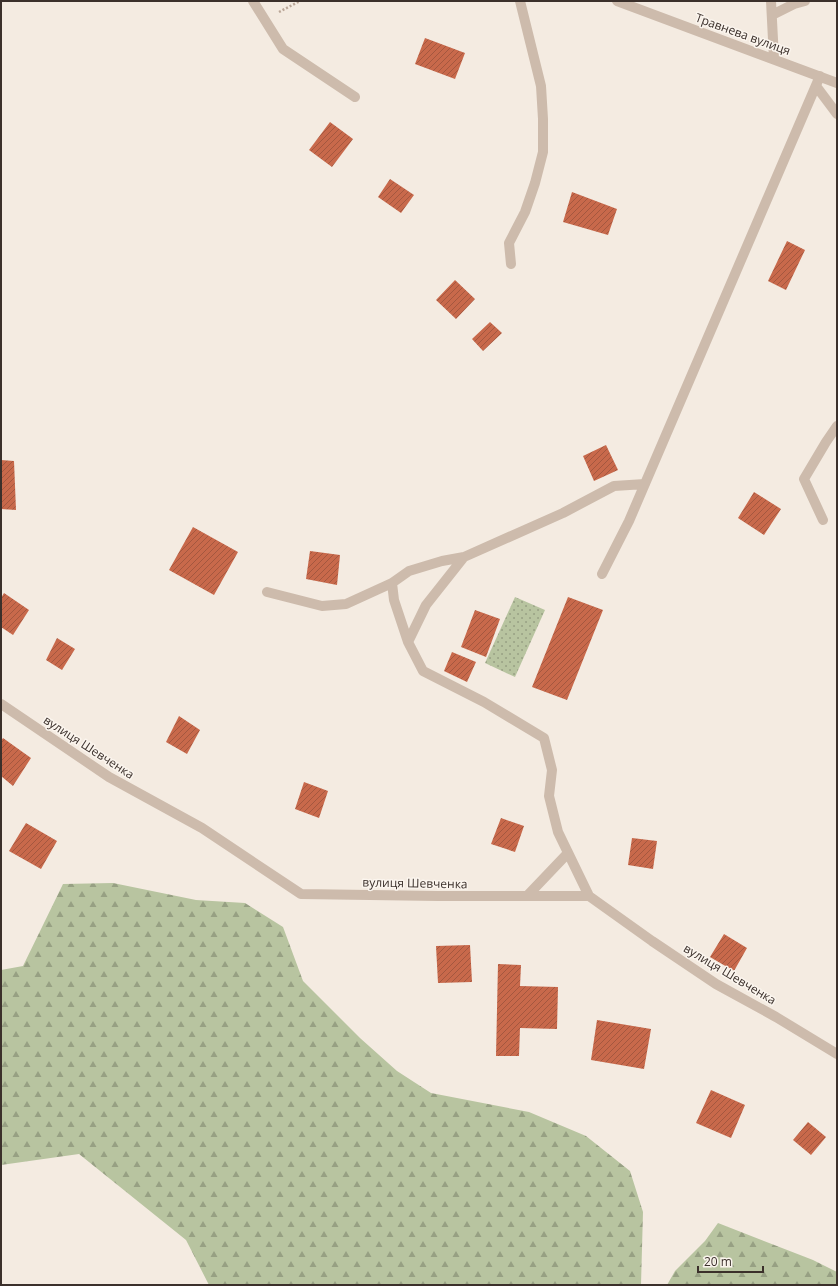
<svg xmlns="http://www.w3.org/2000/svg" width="838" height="1286" font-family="'Open Sans',sans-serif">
<defs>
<pattern id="grass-dots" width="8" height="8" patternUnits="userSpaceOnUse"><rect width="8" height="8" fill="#b8c4a0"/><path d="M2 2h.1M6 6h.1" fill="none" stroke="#97a083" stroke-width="1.8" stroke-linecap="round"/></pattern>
<pattern id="forest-firs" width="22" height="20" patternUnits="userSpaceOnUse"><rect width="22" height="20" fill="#b8c4a0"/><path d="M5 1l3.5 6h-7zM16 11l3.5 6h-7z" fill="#97a083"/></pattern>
<pattern id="building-hatch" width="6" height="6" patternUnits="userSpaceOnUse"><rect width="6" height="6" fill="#c8694b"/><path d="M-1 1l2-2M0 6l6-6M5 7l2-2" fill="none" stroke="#a4573f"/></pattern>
</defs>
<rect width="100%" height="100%" fill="#f4ebe1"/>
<!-- grass -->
<path fill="url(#grass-dots)" d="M515,597L545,610L515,677L485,663Z"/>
<!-- forest -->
<path fill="url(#forest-firs)" d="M113,883L196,900L245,903L283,927L303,981L360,1038L397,1071L431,1093L529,1112L586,1136L630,1171L643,1212L641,1285H209L186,1240L79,1154L1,1165V970L23,966L63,884Z
M718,1223L813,1260L837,1272V1285H667L675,1271L705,1241Z"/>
<!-- building -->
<path fill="url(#building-hatch)" d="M425,38L465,53L455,79L415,64Z
M330,122L353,139L332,167L309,150Z
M390,179L414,195L401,213L378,197Z
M572,192L617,209L608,235L563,222Z
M787,241L805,250L786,290L768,281Z
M455,280L475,299L456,319L436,300Z
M490,322L502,333L483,351L472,339Z
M606,445L618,470L594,481L583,456Z
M1,460L14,461L16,510L1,509Z
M754,492L781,509L764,535L738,518Z
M193,527L238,552L214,595L169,570Z
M310,551L340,555L337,585L306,579Z
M4,593L29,610L13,635L1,627V598Z
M568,597L603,610L567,700L532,687Z
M475,610L500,619L486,657L461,647Z
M57,638L75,649L62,670L46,660Z
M452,652L476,662L467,682L444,671Z
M179,716L200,730L187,754L166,742Z
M3,738L31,758L13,786L1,776V741Z
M304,782L328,791L319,818L295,809Z
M501,818L524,826L515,852L491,844Z
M26,823L57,841L41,869L9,851Z
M632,838L657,841L653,869L628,865Z
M724,934L747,948L734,971L710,957Z
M470,945L472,982L438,983L436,946Z
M498,964L521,965L520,986L558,987L557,1029L520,1028L519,1056H496Z
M597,1020L651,1029L644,1069L591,1060Z
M711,1090L745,1105L731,1138L696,1123Z
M808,1122L826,1137L811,1155L793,1140Z"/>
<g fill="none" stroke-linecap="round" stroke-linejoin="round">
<!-- path -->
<path stroke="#b9a596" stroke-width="2.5" stroke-dasharray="2 2" stroke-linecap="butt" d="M279,12L300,1"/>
<!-- minor -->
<path stroke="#cdbbac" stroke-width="10" d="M253,1L283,49L355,97
M617,1L837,83
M771,1L774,59
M772,15L794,4L805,1
M816,86L837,114
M511,264L509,243L525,212L535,183L543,152V119L541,86L520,1
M823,520L804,479L826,442L837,426
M602,574L629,521L820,76
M392,583L394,600L408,642
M267,592L322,606L346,604L392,583L409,571L442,561L464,557
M1,704L109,777L202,828L301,894L438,896H589L652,941L716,984L776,1017L837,1054
M527,896L568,853
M589,896L558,832L549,796L552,770L544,738L484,702L423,671L408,642L426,605L464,557L563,513L614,486L645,484"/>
</g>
<g text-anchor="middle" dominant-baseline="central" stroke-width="3" stroke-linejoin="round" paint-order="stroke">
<!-- street labels -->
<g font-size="12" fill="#3b302b" stroke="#fbf5ee">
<text transform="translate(743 34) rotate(20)">Травнева вулиця</text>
<text transform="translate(89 747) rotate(33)">вулиця Шевченка</text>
<text transform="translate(415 883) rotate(1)">вулиця Шевченка</text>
<text transform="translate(730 974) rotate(31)">вулиця Шевченка</text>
</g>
</g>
<!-- border -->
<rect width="838" height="1286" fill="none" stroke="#3b302b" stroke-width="4"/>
<!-- scale -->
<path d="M698 1266v6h65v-6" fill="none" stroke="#3b302b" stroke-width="2"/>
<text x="704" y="1266" font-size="12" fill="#3b302b" stroke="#fbf5ee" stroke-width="3" paint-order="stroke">20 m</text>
</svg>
